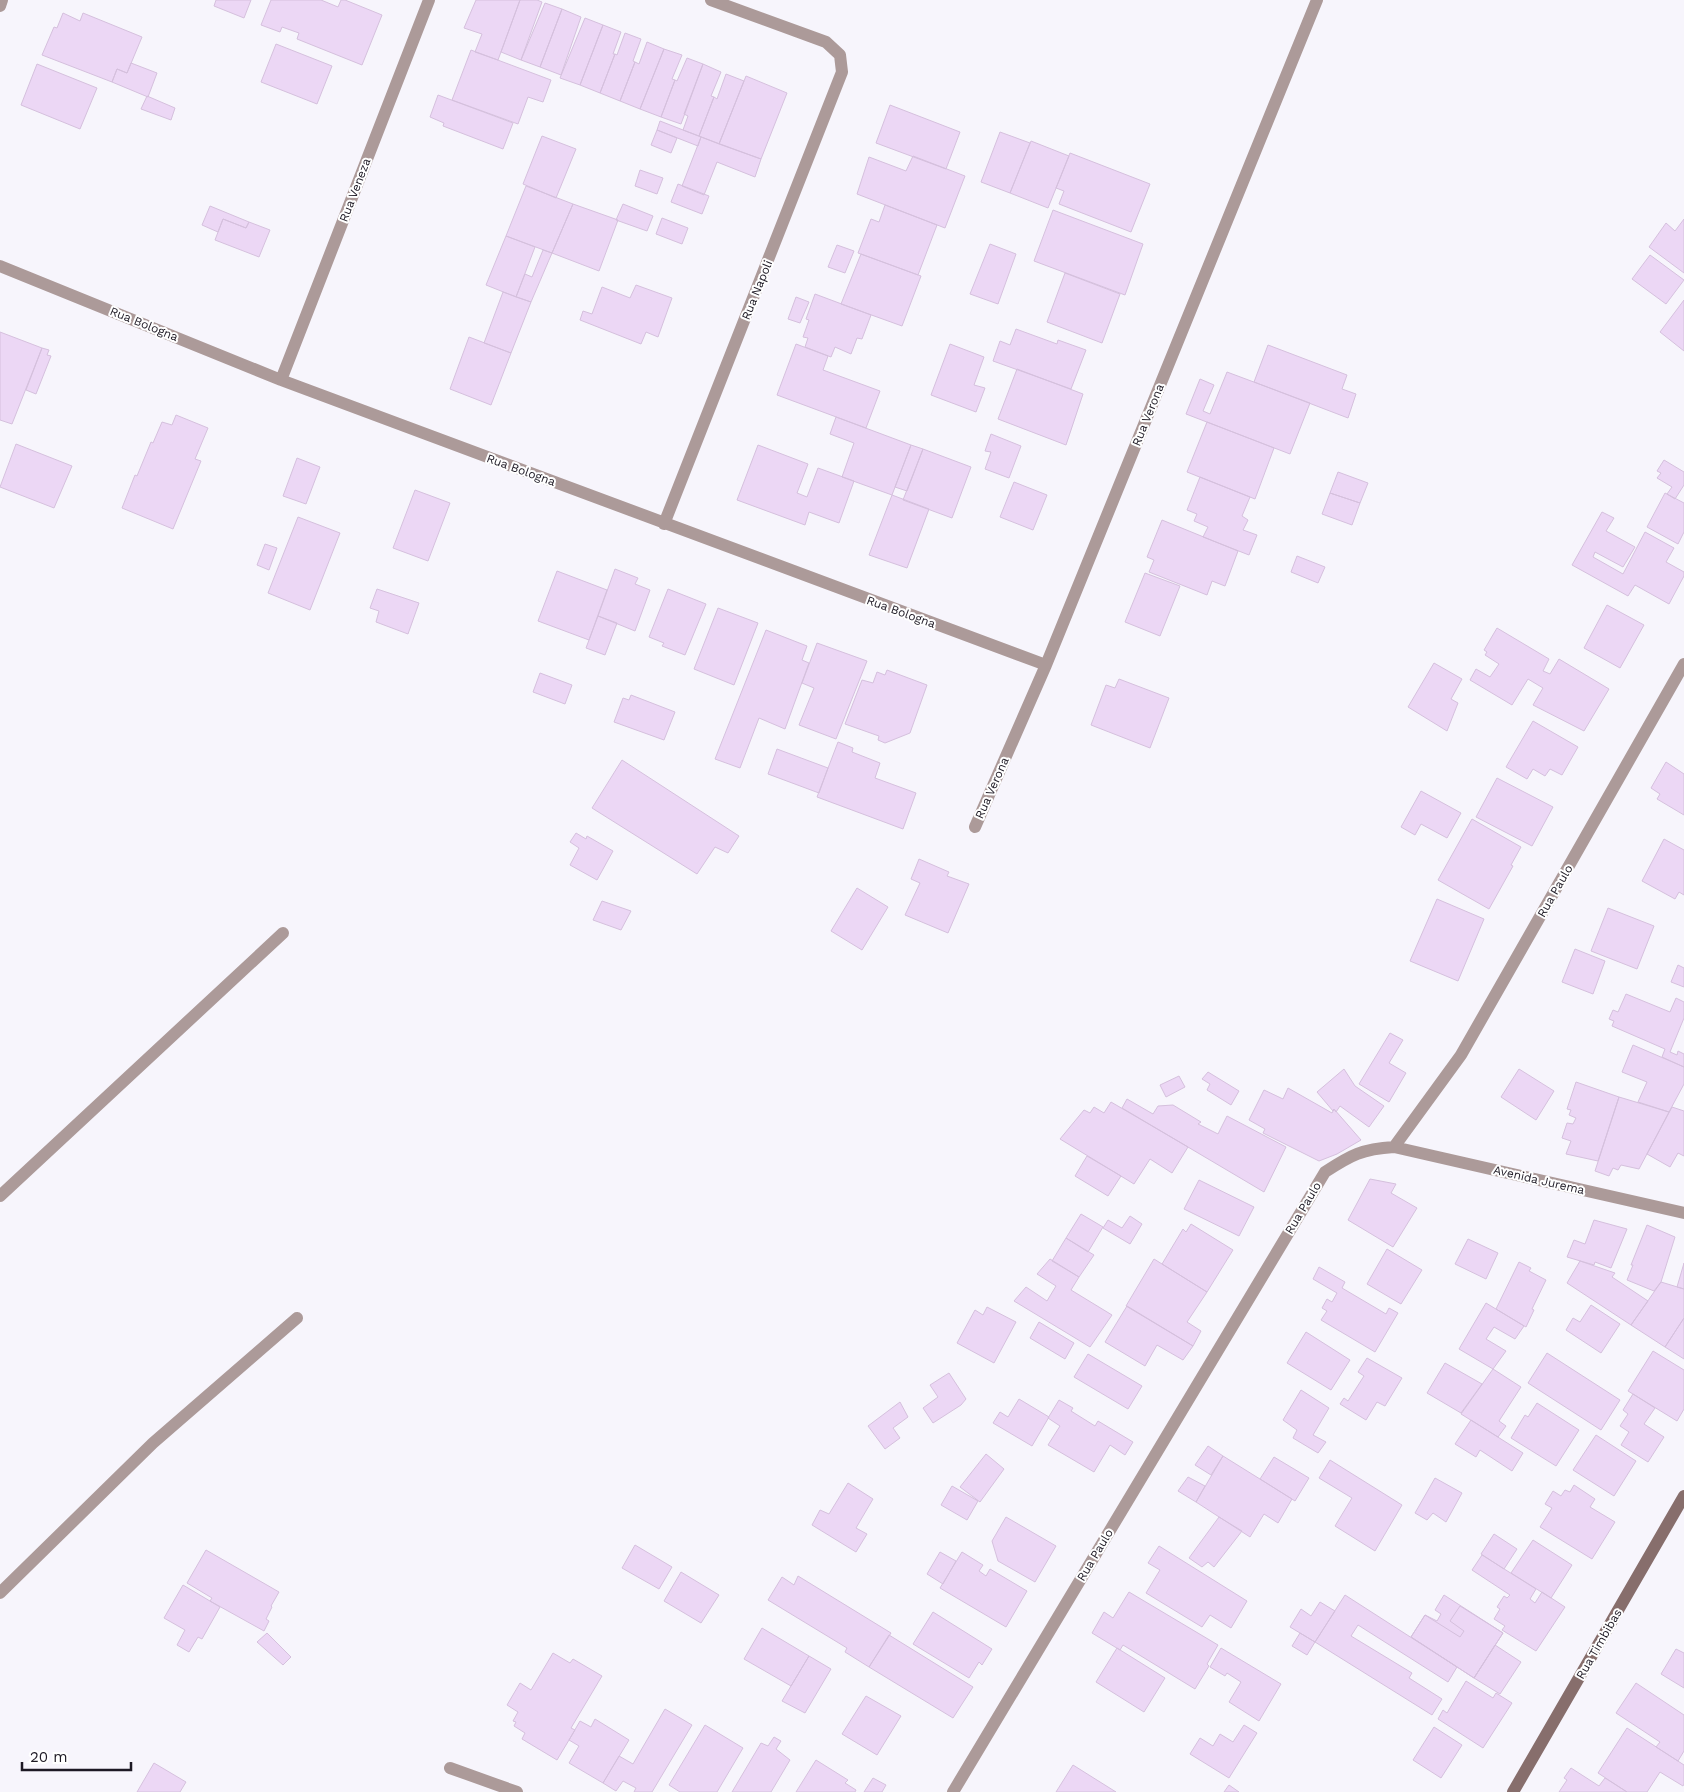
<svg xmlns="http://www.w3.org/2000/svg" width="1684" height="1792" font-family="'Work Sans',sans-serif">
<rect width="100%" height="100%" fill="#f7f5fc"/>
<!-- building -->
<path fill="#ecd7f5" stroke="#d5c0dd" d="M216,0H251L244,18L214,6Z
M271,0H321L338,7L341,0H345L382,15L362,65L297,39L299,33L282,27L280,32L261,25Z
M476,0H520L498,60L475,52L482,34L464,28Z
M520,0H537L542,2L521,60L501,52Z
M545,3L562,9L540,67L521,60Z
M562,9L581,17L561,75L540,67Z
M63,13L80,21L83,13L142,37L127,73L117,69L112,82L42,55L54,27L57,28Z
M585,18L603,25L580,85L560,78Z
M603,25L621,32L613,54H615L600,93L580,85Z
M625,33L641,39L633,61L635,62L620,101L600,93L615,54L617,55Z
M647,42L664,49L640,109L620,101L635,62L639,64Z
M276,44L332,66L317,104L261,82Z
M664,49L682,55L672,79L675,80L661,117L640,109Z
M471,50L551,80L543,102L528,97L518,124L452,100Z
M687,58L703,64L681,124L661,117L675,80L677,81Z
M131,63L157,73L148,97L112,82L117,69L127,73Z
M37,64L97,88L80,129L21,105Z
M703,64L721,72L711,96L714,97L699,136L683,130L688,116L684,114Z
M726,74L744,81L719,144L699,136L714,97L717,99Z
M746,76L787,93L761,159L719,144Z
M438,95L513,123L503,149L443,126L444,123L430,117Z
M147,96L175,108L171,120L141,109Z
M890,105L960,132L946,169L876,143Z
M660,121L701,137L698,146L657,130Z
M657,130L677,138L671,153L651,145Z
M1000,132L1030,143L1010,193L981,182Z
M542,136L576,149L556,198L523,184Z
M701,137L761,159L755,177L717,162L704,195L682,186Z
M1031,141L1069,156L1048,208L1010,193Z
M1070,153L1150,184L1131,232L1059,204L1064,191L1056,188Z
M913,156L965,176L945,228L857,194L869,157L906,171Z
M640,170L663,178L657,194L635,186Z
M678,184L709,196L702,214L671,202Z
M526,186L573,204L552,253L506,236Z
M573,204L618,220L599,271L552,253Z
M623,204L653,216L647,231L616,220Z
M885,205L937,225L918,275L858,253L871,219L879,222Z
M210,206L249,222L246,228L223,219L218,232L202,225Z
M1053,210L1143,244L1125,295L1034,261Z
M662,218L688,228L682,244L656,234Z
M223,219L246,228L249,222L270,230L259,257L215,240Z
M1684,219V273L1649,247L1666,223L1675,231Z
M506,236L535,247L516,297L486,285Z
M990,244L1016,254L998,304L970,294Z
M837,245L854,251L845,273L828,267Z
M543,250L552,253L531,302L516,297L525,274L532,277Z
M861,254L921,276L902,326L841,304Z
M1650,255L1684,280L1666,304L1632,279Z
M1065,273L1120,294L1102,343L1047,322Z
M636,285L672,298L658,337L646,332L641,344L580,320L583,311L592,314L602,287L630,298Z
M503,292L531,302L511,353L484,343Z
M815,294L871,315L862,339L857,338L851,354L835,347L831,357L805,347L808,338L803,337L809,320L806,319Z
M796,297L809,302L800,323L788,319Z
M1684,300V351L1660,332Z
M1016,329L1057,344L1058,340L1086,350L1071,389L993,361L1000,341L1010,345Z
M0,332L42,348L12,424L0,420Z
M469,337L511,353L491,405L450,389Z
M796,344L828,356L823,370L880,391L866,428L777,395Z
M950,344L984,357L974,385L985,388L976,412L931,395Z
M1268,345L1347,375L1342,389L1356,394L1348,418L1254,382Z
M42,348L49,350L47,355L51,356L36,394L26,390Z
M1017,369L1083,394L1066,445L998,419Z
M1227,372L1310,403L1290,454L1186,414L1200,379L1214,385L1203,411L1210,414Z
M176,415L208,428L195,459L201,461L173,529L122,508L135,475L137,476L151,442L153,443L162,422L172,425Z
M836,417L911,445L892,495L842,477L854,443L830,434Z
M1207,422L1274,448L1255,499L1187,472Z
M991,434L1021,446L1009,478L985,469L991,452L985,451Z
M16,444L72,466L54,508L0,487Z
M758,445L808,464L797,493L807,497L818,468L854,481L839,523L809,512L805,525L737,500Z
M911,445L923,449L907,491L895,487Z
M923,449L971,467L952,518L903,500Z
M297,458L320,467L306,504L283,496Z
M1664,460L1684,472V485L1675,499L1667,494L1672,487L1657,478L1661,473L1657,471Z
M1338,472L1368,483L1360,503L1330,493Z
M1200,477L1250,497L1242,516L1248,520L1243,530L1257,535L1249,555L1203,537L1208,527L1194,521L1197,514L1187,510Z
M1014,482L1047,495L1033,530L1000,517Z
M415,490L450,503L428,561L393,548Z
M1330,493L1360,503L1352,525L1322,514Z
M1665,493L1684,503V532L1678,544L1647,527Z
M892,495L929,509L907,568L869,555Z
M1602,512L1614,518L1606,531L1635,547L1623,567L1595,552L1593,557L1623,574L1645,532L1674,548L1666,562L1684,572V576L1669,604L1635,585L1628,596L1572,565Z
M298,517L340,533L310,610L268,593Z
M1162,520L1238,551L1225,586L1212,581L1207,595L1149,572L1154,560L1147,557Z
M265,544L277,548L269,570L257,565Z
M1297,556L1325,567L1318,583L1291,572Z
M615,569L638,578L635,584L650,590L635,631L598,616Z
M557,571L607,590L589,640L538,621Z
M1145,573L1180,586L1160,636L1125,622Z
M377,589L419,603L408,634L376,622L379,611L370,608Z
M668,589L706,604L685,655L662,646L664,643L649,637Z
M1607,605L1644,625L1620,668L1584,648Z
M718,608L758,623L734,685L694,669Z
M598,616L617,623L605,655L586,648Z
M1497,628L1549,659L1543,671L1550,674L1559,659L1609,689L1584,731L1533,705L1543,688L1528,679L1512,705L1470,680L1476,669L1490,677L1499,664L1485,655L1487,652L1484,650Z
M766,630L807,646L802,660L809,663L785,729L759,718L740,768L715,759Z
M817,643L867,661L836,739L799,725L814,688L802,683Z
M1434,663L1462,679L1451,699L1458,703L1447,731L1408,707Z
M887,670L927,685L910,733L885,743L878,740L879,736L845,724L862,680L873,683L877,672L885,675Z
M540,673L572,685L565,704L533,692Z
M1119,679L1169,698L1150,748L1091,725L1106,685L1115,688Z
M631,695L675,712L664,740L614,722L623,698L629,700Z
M1533,721L1578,747L1562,775L1550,769L1545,776L1533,769L1527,779L1506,767Z
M838,742L853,748L852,752L880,763L875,778L916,793L903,829L817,797Z
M777,749L828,768L819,793L768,774Z
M622,760L739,836L728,853L715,847L697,874L592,808Z
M1666,762L1684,774V815L1657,799L1660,794L1651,788Z
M1497,778L1553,807L1532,846L1476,817Z
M1421,791L1461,813L1447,838L1421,824L1415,835L1401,827Z
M1472,819L1521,847L1511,865L1513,866L1489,909L1438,880Z
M576,833L586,839L587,836L613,851L597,880L570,865L579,848L570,842Z
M1664,839L1684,850V895L1679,892L1675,899L1642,881Z
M919,859L949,872L947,876L969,884L948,933L905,915L920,883L911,879Z
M857,888L888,907L862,950L831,931Z
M1437,899L1484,919L1458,981L1410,961Z
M602,901L631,911L621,930L593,920Z
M1608,908L1654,926L1637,969L1591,951Z
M1575,949L1605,961L1593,994L1562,982Z
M1678,965L1684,968V987L1671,982Z
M1626,994L1670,1012L1676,998L1684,1002V1018L1670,1052L1677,1055L1678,1051L1684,1054V1067L1662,1057L1665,1049L1612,1026L1614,1021L1609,1019L1613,1010L1618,1012Z
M1390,1033L1403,1040L1389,1063L1406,1073L1389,1102L1359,1084Z
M1633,1045L1684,1067V1084L1669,1112L1638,1102L1647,1082L1622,1072Z
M1344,1069L1355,1086L1384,1106L1369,1127L1340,1106L1336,1112L1334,1109L1333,1111L1317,1092Z
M1519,1069L1554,1091L1536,1120L1501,1097Z
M1208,1072L1239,1091L1231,1105L1207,1090L1210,1084L1202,1079Z
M1179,1076L1185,1087L1166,1097L1160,1085Z
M1576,1082L1619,1097L1598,1161L1566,1154L1571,1141L1562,1138L1567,1123L1573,1124L1576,1118L1569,1115L1571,1110L1567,1109Z
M1288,1088L1332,1113L1334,1109L1361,1140L1337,1154L1319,1161L1263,1133L1265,1129L1249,1120L1264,1090L1283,1099Z
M1619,1097L1669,1112L1639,1169L1621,1165L1618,1170L1613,1168L1609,1176L1595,1171Z
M1127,1099L1153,1114L1158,1106L1173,1105L1201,1122L1198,1124L1218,1134L1227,1116L1286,1147L1264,1192L1122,1108Z
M1111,1102L1188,1147L1172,1173L1150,1159L1134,1184L1060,1139L1084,1110L1090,1113L1094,1107L1104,1113Z
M1672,1107L1684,1111V1156L1678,1153L1670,1167L1647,1154Z
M1087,1156L1121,1176L1108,1196L1075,1176Z
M1370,1179L1396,1184L1391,1193L1417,1208L1393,1247L1348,1220Z
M1199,1180L1254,1207L1239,1236L1184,1209Z
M1081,1214L1103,1227L1088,1252L1066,1238Z
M1130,1216L1142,1224L1130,1244L1103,1228L1108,1220L1122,1228Z
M1594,1220L1627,1229L1611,1268L1595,1262L1594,1265L1567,1257L1574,1240L1585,1244Z
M1191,1224L1233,1250L1207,1292L1162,1264L1183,1229L1186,1232Z
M1647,1225L1675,1237L1661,1282L1654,1291L1627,1280L1633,1265H1631Z
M1066,1238L1094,1255L1079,1277L1052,1261Z
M1468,1239L1498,1253L1486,1279L1455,1264Z
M1387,1249L1422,1270L1401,1304L1367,1284Z
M1050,1259L1079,1277L1071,1290L1112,1315L1090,1347L1014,1301L1026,1287L1047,1301L1056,1286L1037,1274Z
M1154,1259L1207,1292L1187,1322L1201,1331L1193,1346L1126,1306Z
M1580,1261L1615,1273L1612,1277L1648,1301L1631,1325L1567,1283Z
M1519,1262L1531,1268L1529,1271L1546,1280L1532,1309L1534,1310L1526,1327L1496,1309Z
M1684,1263V1289L1677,1287Z
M1319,1267L1345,1282L1342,1288L1386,1314L1389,1308L1398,1313L1375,1352L1321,1320L1327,1311L1322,1308L1327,1299L1332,1302L1337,1293L1313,1279Z
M1661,1282L1684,1289V1318L1665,1347L1631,1325Z
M1486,1303L1524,1326L1515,1339L1494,1327L1486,1339L1506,1351L1493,1369L1459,1349Z
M1591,1305L1620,1324L1601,1353L1566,1330L1573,1318L1580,1322Z
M1127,1306L1193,1346L1183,1360L1157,1345L1145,1366L1105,1342Z
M987,1307L1016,1322L994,1363L957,1343L975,1310L983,1315Z
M1684,1318V1359L1665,1347Z
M1039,1322L1074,1343L1065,1359L1030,1338Z
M1306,1332L1350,1360L1331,1390L1287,1363Z
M1653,1351L1684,1370V1409L1677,1421L1628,1391Z
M1547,1353L1620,1400L1601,1430L1528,1383Z
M1088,1354L1142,1386L1128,1409L1074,1377Z
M1367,1358L1402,1378L1385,1406L1377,1402L1366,1420L1340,1404L1344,1398L1348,1401L1364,1376L1358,1372Z
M1445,1363L1482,1384L1461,1413L1427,1393Z
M1493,1369L1521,1387L1499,1421L1506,1426L1498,1437L1461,1414Z
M949,1373L966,1399L961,1405L933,1423L923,1408L938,1397L930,1385Z
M1301,1390L1329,1408L1313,1435L1326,1442L1318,1453L1293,1438L1297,1430L1283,1420Z
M1633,1394L1655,1408L1644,1424L1664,1437L1648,1462L1621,1445L1629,1432L1620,1426L1628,1414L1623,1410Z
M1019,1399L1049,1417L1032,1446L993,1423L1000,1412L1008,1417Z
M1059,1400L1073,1408L1071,1411L1095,1426L1098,1421L1133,1442L1125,1455L1110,1445L1094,1472L1048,1445L1060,1426L1048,1418Z
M900,1402L908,1417L893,1428L900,1438L885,1449L868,1426Z
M1537,1403L1579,1430L1556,1466L1511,1438L1525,1415L1528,1417Z
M1471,1420L1523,1453L1512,1471L1480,1450L1476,1457L1455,1444Z
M1596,1435L1636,1461L1614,1496L1573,1470Z
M1208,1446L1223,1456L1211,1475L1195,1465Z
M986,1454L1004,1469L980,1502L960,1487Z
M1223,1456L1292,1499L1278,1523L1264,1514L1250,1537L1196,1502Z
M1274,1457L1309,1478L1295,1501L1260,1479Z
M1330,1460L1402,1505L1375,1551L1335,1526L1352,1498L1319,1478Z
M1188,1477L1205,1486L1196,1502L1178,1491Z
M1435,1478L1462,1493L1446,1522L1433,1513L1427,1520L1415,1513Z
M848,1483L873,1499L856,1528L867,1534L856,1552L812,1525L820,1510L829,1514Z
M1574,1485L1595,1499L1590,1507L1615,1522L1592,1559L1540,1527L1552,1508L1545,1504L1553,1491L1561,1496L1565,1490L1570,1492Z
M952,1486L978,1501L967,1520L941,1505Z
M1006,1517L1056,1546L1035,1582L998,1561L992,1541Z
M1219,1517L1242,1531L1214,1567L1208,1562L1202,1567L1189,1558Z
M1494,1534L1517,1549L1504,1569L1481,1554Z
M1533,1540L1572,1565L1551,1598L1511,1573Z
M635,1545L672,1567L659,1589L622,1568Z
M1159,1546L1247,1601L1231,1628L1210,1615L1202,1627L1146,1593L1160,1570L1148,1563Z
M206,1550L279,1592L271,1606L272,1607L266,1619L269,1621L264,1631L210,1601L212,1598L187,1583Z
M940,1552L956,1561L943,1584L927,1574Z
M962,1552L983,1565L979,1571L986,1576L990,1569L1027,1591L1006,1627L940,1588Z
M1482,1555L1536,1589L1530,1599L1535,1603L1542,1592L1565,1607L1536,1651L1502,1630L1505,1626L1494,1619L1500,1609L1497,1607L1504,1596L1507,1598L1510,1595L1472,1570Z
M681,1572L719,1595L701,1623L664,1601Z
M798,1576L891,1633L869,1667L845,1652L847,1648L768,1600L782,1577L794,1585Z
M183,1585L220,1607L202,1639L198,1637L189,1652L177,1645L185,1630L164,1618Z
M1129,1592L1218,1645L1207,1664L1209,1666L1195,1689L1123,1645L1120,1650L1092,1633L1104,1612L1113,1618Z
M1345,1595L1457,1667L1448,1682L1358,1625L1351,1636L1412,1673L1409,1678L1442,1699L1432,1715L1315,1642Z
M1444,1595L1503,1633L1474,1678L1411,1637L1425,1615L1437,1621L1441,1614L1435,1610Z
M1320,1602L1335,1611L1315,1642L1290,1627L1301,1609L1311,1616Z
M1460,1606L1503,1633L1474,1678L1411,1637L1425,1615L1460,1637L1464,1631L1450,1621Z
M933,1612L992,1649L982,1665L979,1662L969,1678L913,1644Z
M762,1628L809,1656L791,1686L744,1659Z
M267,1633L291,1657L283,1665L257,1642Z
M1300,1633L1315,1642L1307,1655L1292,1646Z
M889,1635L973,1687L953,1718L869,1667Z
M1495,1645L1521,1662L1500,1694L1474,1678Z
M1117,1648L1165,1678L1144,1712L1096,1682Z
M1221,1648L1281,1684L1259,1721L1229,1702L1241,1682L1227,1673L1225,1676L1210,1667Z
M1676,1649L1684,1653V1688L1661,1674Z
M553,1653L570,1663L573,1659L602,1676L571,1728L575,1730L557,1760L522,1739L525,1733L514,1726L516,1722L513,1721L518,1712L507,1705L520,1683L531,1690Z
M809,1656L831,1669L805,1713L782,1701Z
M1466,1681L1493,1698L1496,1693L1512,1703L1483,1748L1438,1719L1443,1710L1447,1713Z
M1636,1683L1684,1715V1751L1678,1761L1656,1747L1660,1742L1616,1713Z
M866,1696L901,1716L877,1755L842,1734Z
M665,1709L692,1725L652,1792H634L636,1788L623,1781L616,1791L603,1783L619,1756L633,1764Z
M595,1719L629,1740L603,1783L569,1763L579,1746L569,1740L580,1721L591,1727Z
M705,1725L743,1748L717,1792H680L669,1785Z
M1244,1725L1257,1733L1229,1778L1190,1754L1200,1738L1213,1746L1220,1734L1233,1742Z
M1434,1727L1462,1745L1441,1778L1413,1760Z
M1627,1728L1684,1765V1784L1683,1786L1660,1772L1647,1792H1627L1598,1773Z
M774,1737L781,1741L776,1749L790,1760L771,1792H732L761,1743L768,1746Z
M816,1760L848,1780L845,1783L856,1790L855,1792H796Z
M154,1763L186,1782L180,1792H137Z
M1073,1765L1116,1792H1056Z
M1571,1768L1599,1786L1605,1778L1627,1792H1559L1567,1780L1564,1778Z
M873,1778L886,1785L882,1792H864Z
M1229,1785L1239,1792H1224Z"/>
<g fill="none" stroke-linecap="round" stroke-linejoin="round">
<!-- service -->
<path stroke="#ac9a99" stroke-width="12" d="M0,1196L283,933
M0,1593L153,1443L297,1318"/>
<!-- minor -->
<path stroke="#ac9a99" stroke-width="12" d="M0,266L281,380L1046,665
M281,380L429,0
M664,524L842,72L840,55L826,42L711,0
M975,827L1046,665L1317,0
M1394,1147L1684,1213
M450,1768L517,1792
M953,1792L1325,1172C1351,1155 1362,1149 1394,1147L1461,1055L1684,664"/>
<!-- tertiary -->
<path stroke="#ac9a99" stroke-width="12" d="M0,6L2,0"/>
<!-- secondary -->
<path stroke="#876e6c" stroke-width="12" d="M1513,1792L1684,1496"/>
</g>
<g text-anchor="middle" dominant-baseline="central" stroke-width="4" stroke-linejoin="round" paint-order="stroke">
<!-- street labels -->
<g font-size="12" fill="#1d1924" stroke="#fff">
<text transform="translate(355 190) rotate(-69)">Rua Veneza</text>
<text transform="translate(757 290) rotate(-68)">Rua Napoli</text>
<text transform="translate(144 324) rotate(22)">Rua Bologna</text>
<text transform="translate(1148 415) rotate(-68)">Rua Verona</text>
<text transform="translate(521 470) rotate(20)">Rua Bologna</text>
<text transform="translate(901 612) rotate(20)">Rua Bologna</text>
<text transform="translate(992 788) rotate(-66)">Rua Verona</text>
<text transform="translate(1555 891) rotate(-60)">Rua Paulo</text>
<text transform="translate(1539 1180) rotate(13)">Avenida Jurema</text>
<text transform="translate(1303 1208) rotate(-59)">Rua Paulo</text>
<text transform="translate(1095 1555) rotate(-59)">Rua Paulo</text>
<text transform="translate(1599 1644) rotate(-60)">Rua Timbibas</text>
</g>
</g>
<!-- scale -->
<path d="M22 1762v8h109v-8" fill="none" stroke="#1d1924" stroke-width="2.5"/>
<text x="30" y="1762" font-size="15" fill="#1d1924" stroke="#ffffff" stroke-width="4" paint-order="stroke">20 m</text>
</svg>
